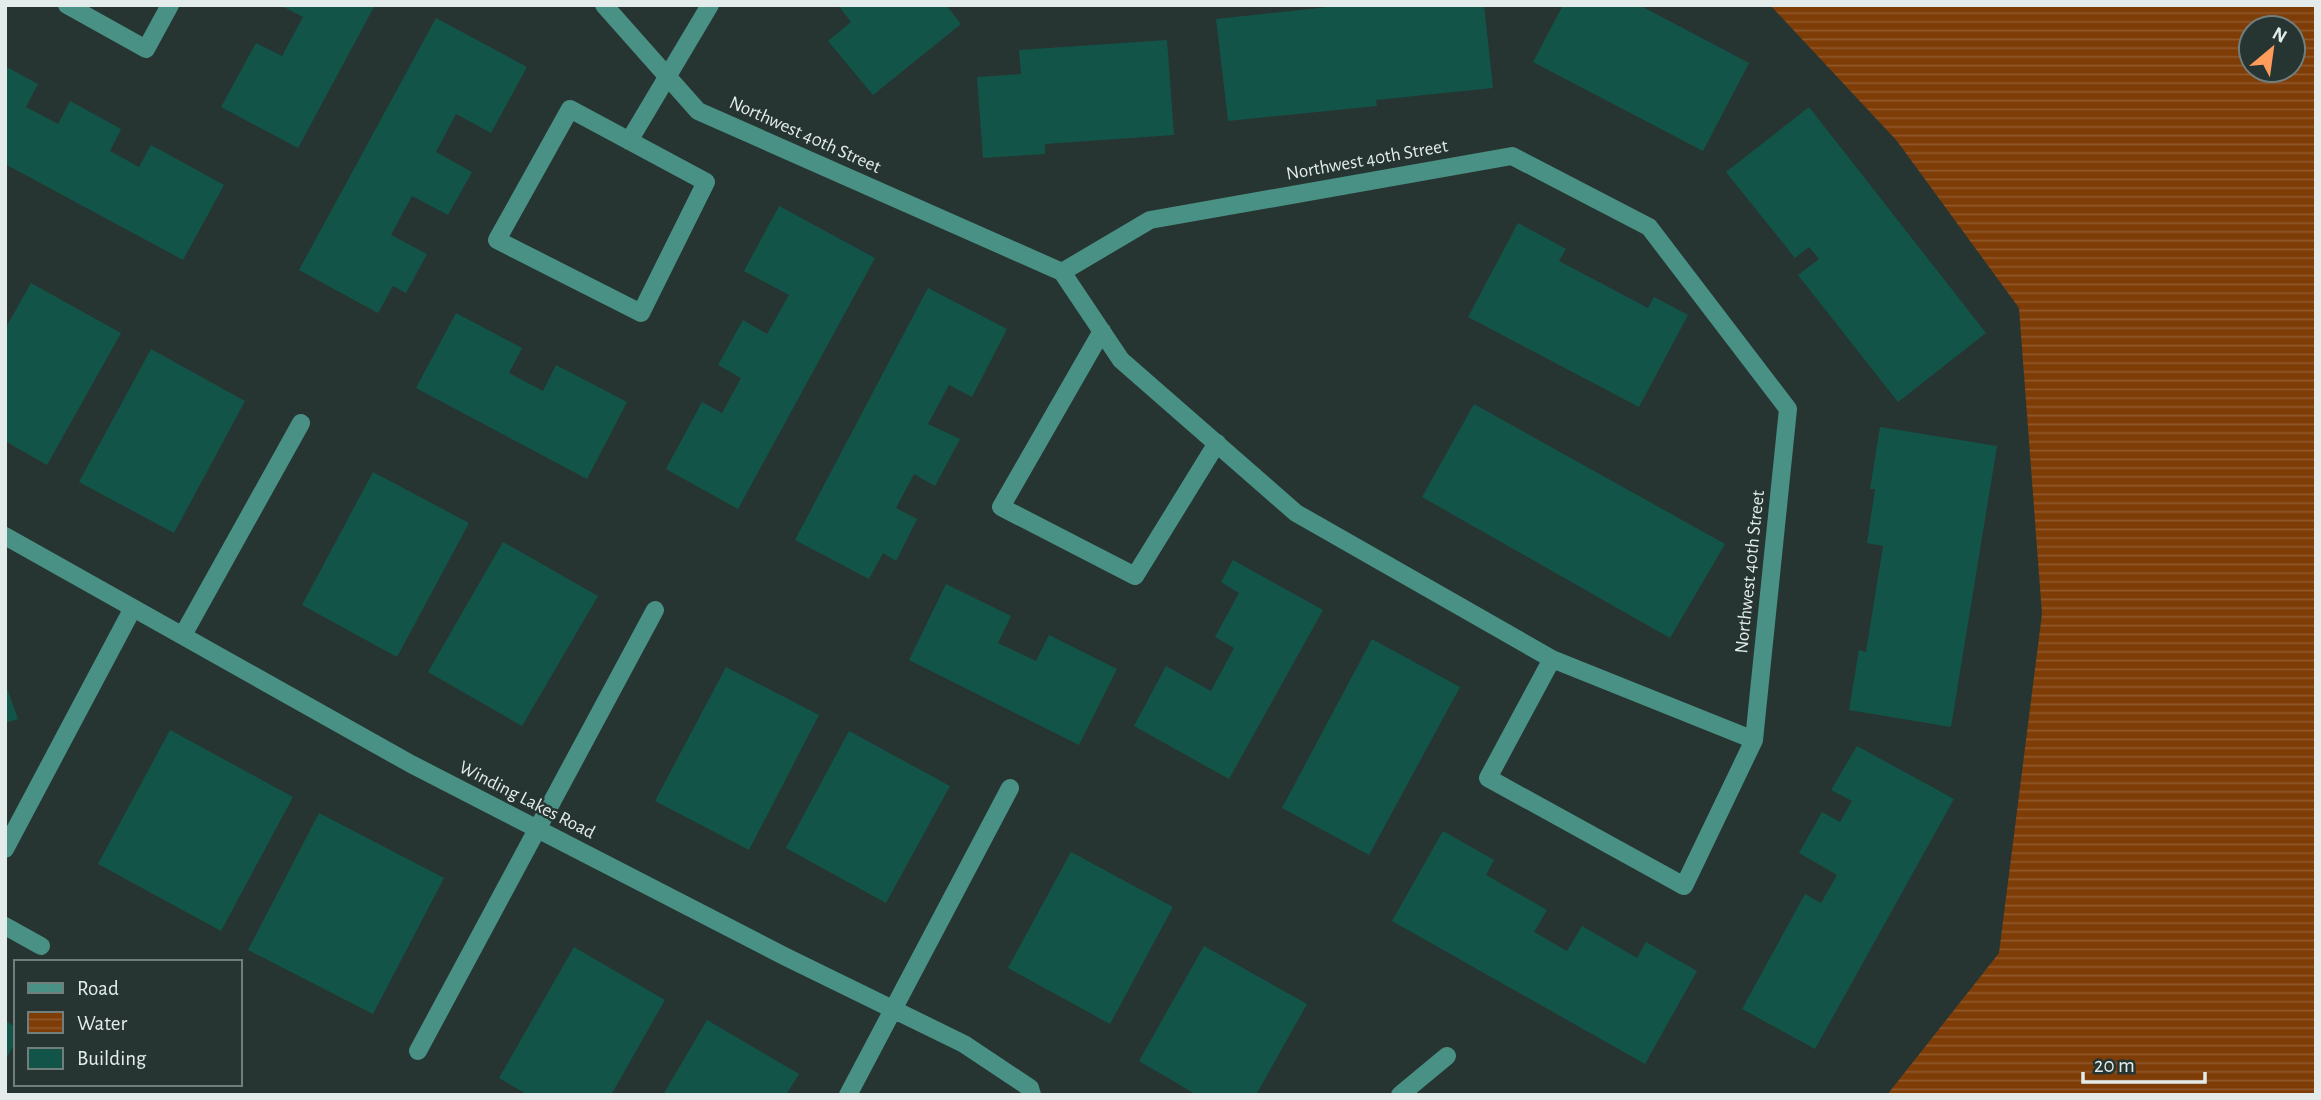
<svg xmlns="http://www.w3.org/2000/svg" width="2321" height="1100" font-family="'Alegreya Sans',sans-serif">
<defs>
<pattern id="water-rules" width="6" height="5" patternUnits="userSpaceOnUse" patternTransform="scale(1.75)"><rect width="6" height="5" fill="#7e3c06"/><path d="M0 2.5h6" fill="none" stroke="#90582a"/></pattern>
</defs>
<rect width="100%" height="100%" fill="#263532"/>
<!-- water -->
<path fill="url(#water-rules)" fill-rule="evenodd" d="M1770,5H2316V1095H1887L1999,953L2042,614L2019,308L1897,141ZM2251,28H2293V70H2251Z"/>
<!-- building -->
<path fill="#135449" d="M280,5H375L298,148L221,107L256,43L282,56L303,17Z
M838,5H946L961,24L873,95L828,41L851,22Z
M1347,5H1484L1493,88L1376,100L1377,106L1228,121L1216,19Z
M1563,5H1639L1749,63L1703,151L1533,62Z
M436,18L527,67L491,133L456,114L436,152L472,172L448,215L412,196L391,235L427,254L406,293L393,286L378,313L299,270Z
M1167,40L1174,135L1045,144V154L983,158L977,77L1021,74L1019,50Z
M5,66L38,84L26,107L58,124L70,101L121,129L110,151L139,167L151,145L224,185L183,260L5,164Z
M1809,107L1986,333L1898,402L1798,275L1819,259L1809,247L1795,258L1726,172Z
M779,206L875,258L738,509L666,469L702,402L722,413L741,378L718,365L743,320L767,334L789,295L744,271Z
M1518,223L1566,249L1559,261L1648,308L1654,297L1688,315L1639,407L1468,317Z
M31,283L121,333L47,465L5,441V329Z
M928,288L1007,329L972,397L949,385L928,424L960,439L935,486L914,474L896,508L917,519L896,561L883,553L869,579L795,540Z
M456,313L522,348L509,373L543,391L556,365L627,402L587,479L416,388Z
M151,349L245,401L174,533L79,482Z
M1474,404L1725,544L1670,638L1422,497Z
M1880,427L1997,446L1951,727L1849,710L1859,650L1866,652L1883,546L1867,543L1875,489H1870Z
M373,472L469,523L397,657L302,605Z
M503,542L598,596L522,726L428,672Z
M1233,560L1323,610L1229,779L1134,726L1166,666L1211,691L1234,648L1215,637L1239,593L1221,582Z
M946,584L1011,616L998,643L1036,661L1049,635L1117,669L1079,745L909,660Z
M1372,639L1460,687L1369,855L1282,808Z
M726,667L819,715L749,850L655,801Z
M5,683L18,719L5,723Z
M170,730L293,797L221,931L98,864Z
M849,731L950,786L886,903L786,848Z
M1857,746L1954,799L1815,1049L1742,1009L1805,894L1821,903L1837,875L1799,853L1822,812L1840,822L1852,801L1831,790Z
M319,813L444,878L373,1014L248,950Z
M1443,831L1494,860L1486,875L1547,910L1534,932L1567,951L1582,926L1637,958L1646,942L1697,971L1645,1064L1392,921Z
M1071,852L1173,907L1110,1024L1008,968Z
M1204,946L1307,1004L1256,1095H1197L1139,1061Z
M574,947L665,1000L611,1095H528L499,1078Z
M707,1020L799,1074L786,1095H663Z
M5,1021L16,1027V1042L5,1060Z"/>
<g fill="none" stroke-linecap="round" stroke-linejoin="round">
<!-- minor -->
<path stroke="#499184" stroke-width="18" d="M67,5L146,49L170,5
M604,5L698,111L1062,272
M570,109L706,182L641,313L497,240Z
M629,141L710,5
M1512,156L1649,227L1788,409L1754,740L1552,659L1296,513L1121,360L1062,272L1150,220Z
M1102,331L1001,507L1135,576L1217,443
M5,536L411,764L784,956L964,1044L1030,1088L1032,1095
M183,635L301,423
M1552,659L1488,778L1684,886L1754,740
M5,849L133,608
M5,926L41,946
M418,1051L655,610
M848,1095L1010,788
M1400,1095L1447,1056"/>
</g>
<g text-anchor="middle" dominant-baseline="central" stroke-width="5" stroke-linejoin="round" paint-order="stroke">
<!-- street labels -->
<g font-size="19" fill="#e3ecea" stroke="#263532">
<text transform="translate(805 135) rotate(24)">Northwest 40th Street</text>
<text transform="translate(1367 160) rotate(-10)">Northwest 40th Street</text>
<text transform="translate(1750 572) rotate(-84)">Northwest 40th Street</text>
<text transform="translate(527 800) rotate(27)">Winding Lakes Road</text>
</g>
</g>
<!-- border -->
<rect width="2321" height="1100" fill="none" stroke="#e3ecea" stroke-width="14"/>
<!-- legend -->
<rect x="14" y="960" width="228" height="126" fill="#263532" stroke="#727e7c" stroke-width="2"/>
<rect x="28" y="983" width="35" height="10" fill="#499184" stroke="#727e7c" stroke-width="2"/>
<text x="77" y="995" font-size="21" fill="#e3ecea">Road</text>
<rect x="28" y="1012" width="35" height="21" fill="url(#water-rules)" stroke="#727e7c" stroke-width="2"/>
<text x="77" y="1030" font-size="21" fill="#e3ecea">Water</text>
<rect x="28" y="1048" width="35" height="21" fill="#135449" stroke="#727e7c" stroke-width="2"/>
<text x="77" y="1065" font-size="21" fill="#e3ecea">Building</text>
<!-- north arrow -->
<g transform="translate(2272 49) rotate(29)"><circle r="33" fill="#263532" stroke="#727e7c" stroke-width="2"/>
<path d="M0-5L12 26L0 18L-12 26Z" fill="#ff9b5b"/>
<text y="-10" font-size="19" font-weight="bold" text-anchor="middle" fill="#e3ecea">N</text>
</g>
<!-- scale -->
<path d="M2083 1072v10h122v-10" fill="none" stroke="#e3ecea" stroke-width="3.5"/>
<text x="2094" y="1072" font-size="21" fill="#e3ecea" stroke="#263532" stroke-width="5" paint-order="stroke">20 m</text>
</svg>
